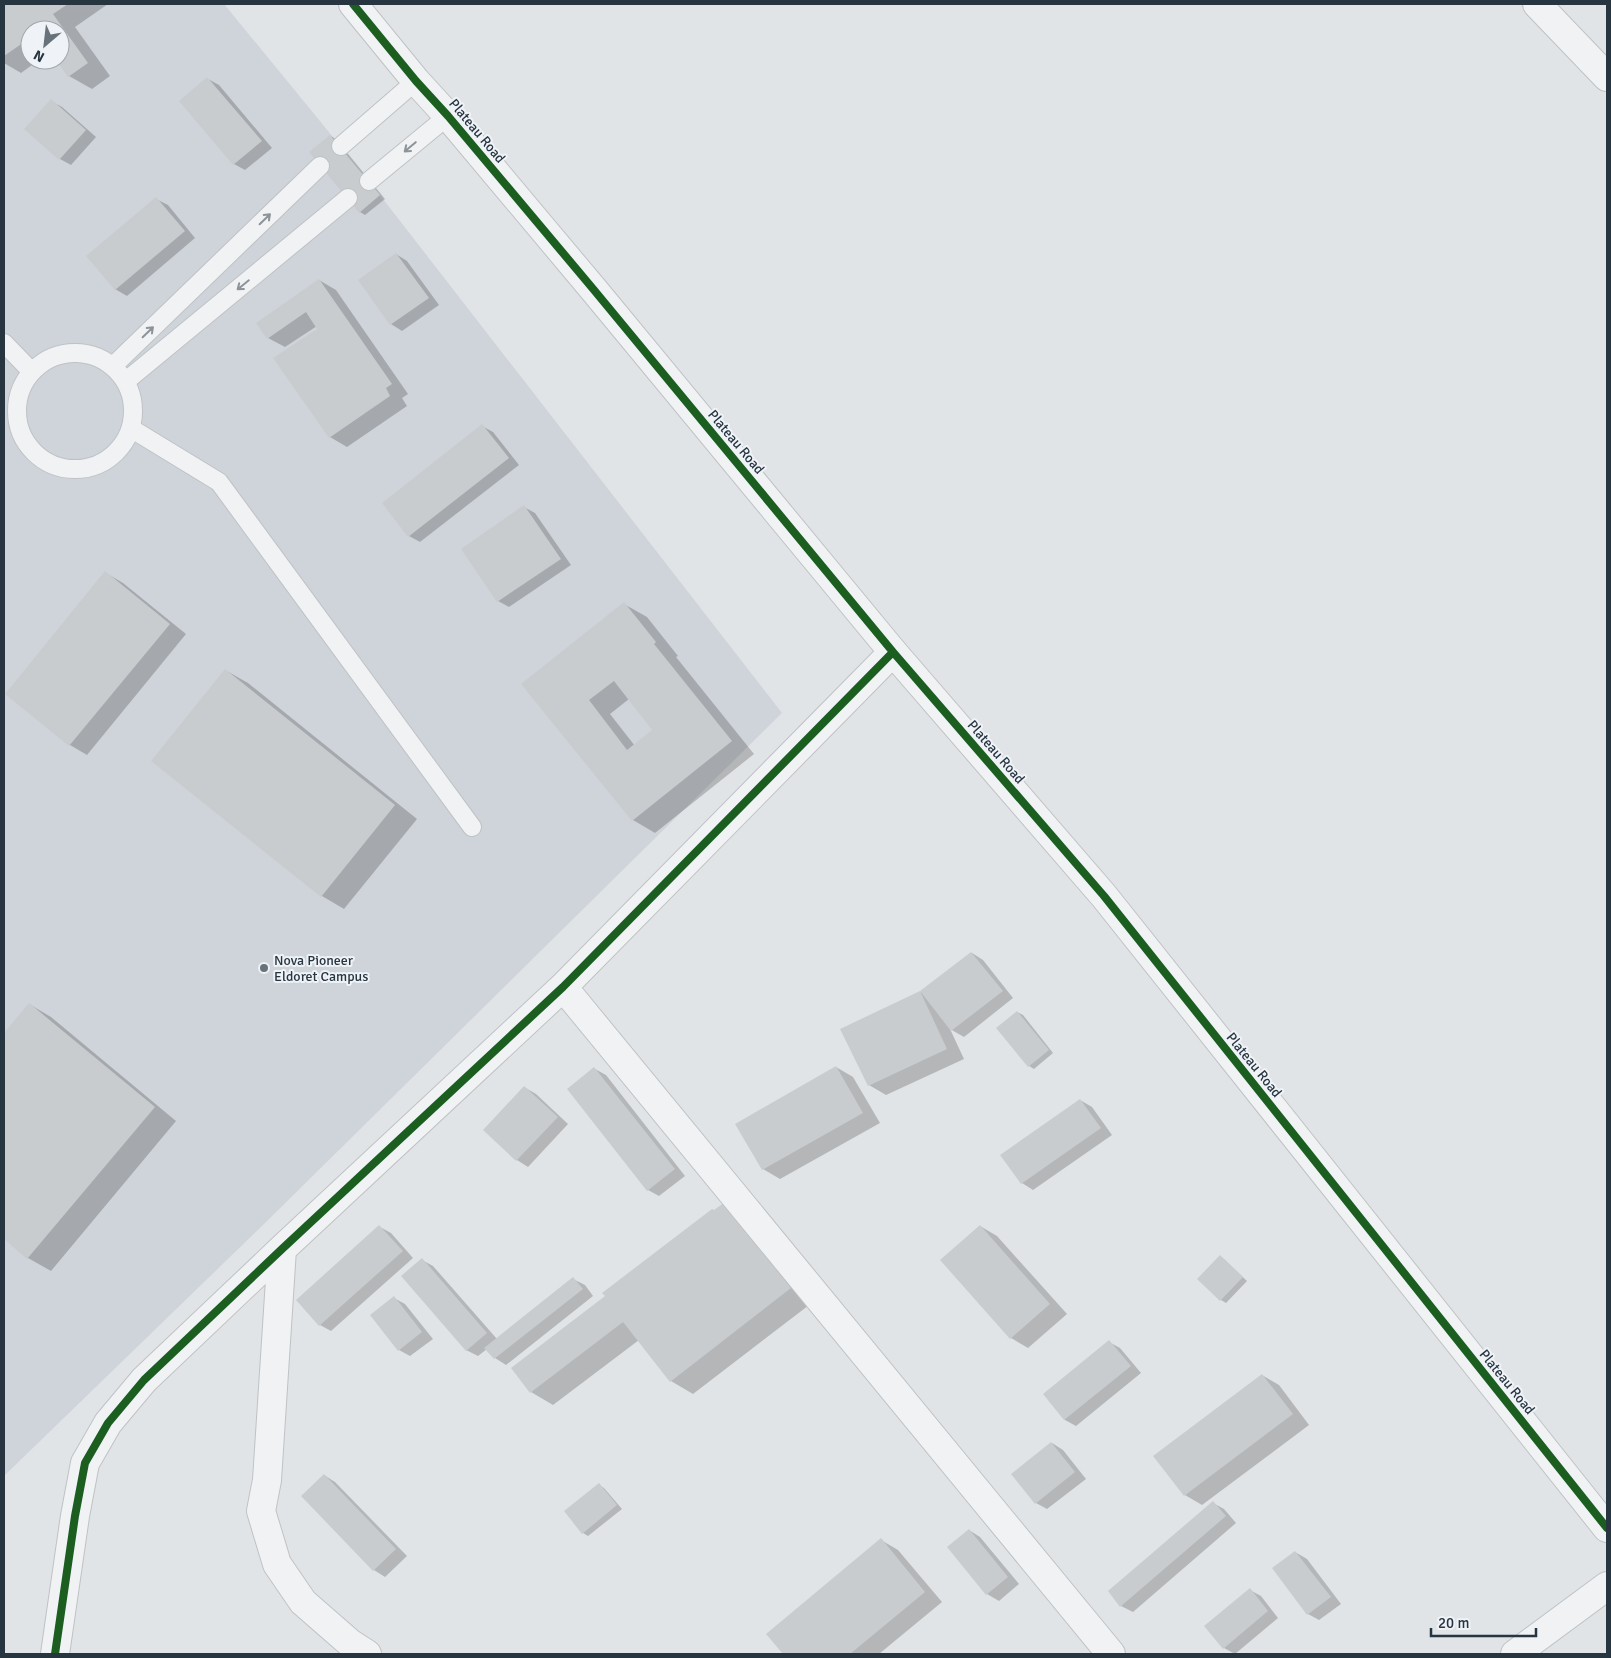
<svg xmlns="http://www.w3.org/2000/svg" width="1611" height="1658" font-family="Signika,sans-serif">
<rect width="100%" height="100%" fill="#e1e4e7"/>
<!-- built -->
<path fill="#cfd4da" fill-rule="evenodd" d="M4,4H224L369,181L782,713L264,1224L4,1476ZM30,30H60V60H30Z"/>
<!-- shadow -->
<path fill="#0003" fill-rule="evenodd" d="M4,4H108L75,27L110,76L92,89L69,76L58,60H60V30H30V60H39L21,73L4,63Z
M208,79L219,85L272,148L245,170L234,164Z
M51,101L62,107L96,137L71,165L60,159L26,129Z
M330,136L336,139L385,199L365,215L360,212Z
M156,199L168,205L195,238L127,296L115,289Z
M396,254L407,261L439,305L402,331L391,324L359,280Z
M319,280L336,290L408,394L402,398L407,406L347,447L330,437L319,329L317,326L285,347L268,338Z
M482,426L493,432L519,465L420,542L409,536Z
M524,507L535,513L571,565L509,607L498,601Z
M106,573L123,583L186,634L87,755L70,745L7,693Z
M624,604L647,617L678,656L676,657L754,754L655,833L633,820L523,685ZM629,699L654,731L635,746L610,714Z
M225,670L248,683L417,819L344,909L322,896Z
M972,953L983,960L1013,998L964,1037L950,1029L964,1059L886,1095L869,1085L842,1029L921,992Z
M29,1004L51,1017L176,1121L51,1271L28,1258L4,1238V1035Z
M1017,1012L1023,1015L1053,1053L1034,1069L1029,1066Z
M836,1067L853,1077L880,1123L780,1179L763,1169L737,1124Z
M595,1069L606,1075L685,1176L659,1196L648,1190Z
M524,1087L536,1094L568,1124L528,1167L517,1160L484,1130Z
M1080,1100L1092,1107L1112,1135L1033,1190L1022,1183Z
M725,1203L813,1302L693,1394L671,1381L639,1340L553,1405L531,1392L714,1211Z
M980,1226L997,1236L1067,1314L1028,1348L1011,1338Z
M380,1227L391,1233L413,1258L331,1331L320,1325Z
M1220,1257L1225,1260L1247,1281L1226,1303L1221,1300Z
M422,1260L433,1266L497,1339L573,1279L585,1285L593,1296L506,1365L495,1358L487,1349L478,1356L466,1350Z
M394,1298L405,1304L433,1339L410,1356L399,1350Z
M1109,1342L1120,1348L1141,1373L1076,1426L1065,1420L1044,1394Z
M1262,1375L1279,1385L1309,1425L1202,1505L1185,1495Z
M1052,1443L1063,1450L1086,1479L1047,1509L1036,1503Z
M324,1475L335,1482L407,1556L385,1577L374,1570Z
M599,1485L604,1488L622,1509L588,1536L583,1533Z
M1213,1503L1224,1509L1236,1523L1133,1612L1121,1606Z
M969,1530L980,1537L1019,1584L999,1601L987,1594L949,1547Z
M881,1540L898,1550L942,1602L879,1654H784L767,1634Z
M1295,1552L1307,1559L1341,1604L1319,1620L1308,1614Z
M1250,1590L1261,1596L1278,1618L1235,1654L1224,1648Z"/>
<!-- building -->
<path fill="#c9cccf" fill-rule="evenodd" d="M4,4H68L53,14L88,63L68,77L56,60H60V30H30V38L4,56Z
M207,77L262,141L233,165L179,101Z
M51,99L86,130L59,160L24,129Z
M330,135L380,195L359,213L309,152Z
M156,197L185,231L115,290L86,256Z
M396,253L429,298L390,325L358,280Z
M319,279L392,384L386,388L390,396L329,438L273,358L317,329L306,312L267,339L256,323Z
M482,424L509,458L408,537L382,503Z
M524,505L561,559L497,602L461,549Z
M105,571L170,624L69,746L5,694Z
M624,602L656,642L654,644L732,741L632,821L521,684ZM614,681L652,730L627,750L589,700Z
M225,669L395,805L321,897L151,761Z
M971,952L1003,991L951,1031L920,991Z
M920,991L947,1049L868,1086L840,1029Z
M29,1003L155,1107L27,1259L4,1239V1033Z
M1017,1011L1049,1050L1028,1067L996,1028Z
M836,1066L863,1113L762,1170L735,1124Z
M594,1067L675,1169L647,1191L567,1089Z
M524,1086L558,1117L516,1161L483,1130Z
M1080,1099L1101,1128L1021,1184L1000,1155Z
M725,1202L791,1288L670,1382L623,1322L530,1393L511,1368L605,1296L602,1293L712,1209L714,1210Z
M379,1225L403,1251L319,1326L296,1300Z
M980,1225L1050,1304L1010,1339L940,1260Z
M1220,1255L1243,1277L1220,1301L1197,1279Z
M422,1258L487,1333L466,1351L401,1276Z
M573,1277L583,1289L494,1359L484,1348Z
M394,1296L422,1332L398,1351L370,1315Z
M1109,1340L1131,1366L1064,1420L1043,1394Z
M1262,1374L1293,1414L1184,1496L1153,1456Z
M1051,1442L1075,1472L1035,1504L1011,1474Z
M324,1474L396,1549L373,1571L301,1496Z
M599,1483L617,1505L582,1534L564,1511Z
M1213,1501L1226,1516L1120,1607L1108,1591Z
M969,1529L1008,1577L986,1595L947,1547Z
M881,1538L925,1592L850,1654H783L766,1634Z
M1295,1551L1331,1597L1307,1615L1272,1568Z
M1250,1588L1268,1611L1223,1649L1204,1626Z"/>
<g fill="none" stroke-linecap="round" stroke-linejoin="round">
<defs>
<path id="service" d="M341,146L416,81
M369,181L448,116
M4,343L32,372
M17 411a58 58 0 1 1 116 0a58 58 0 1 1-116 0Z
M113,366L320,166
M126,381L348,198
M132,429L219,482L472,827"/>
<path id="minor" d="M1537,4L1607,77
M563,987L1111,1654
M282,1249L267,1480L261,1511L277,1564L303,1602L350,1643L367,1654
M55,1654L75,1516L85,1463L108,1423L144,1380L282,1249L563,987L893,652
M1515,1654L1607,1586"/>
<path id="tertiary" d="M353,4L416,81L448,116L594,290L893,652L1104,896L1607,1528"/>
</defs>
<!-- service casing -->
<use href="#service" stroke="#bfc2c5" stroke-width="20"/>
<!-- minor casing -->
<use href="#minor" stroke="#bfc2c5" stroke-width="30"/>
<!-- tertiary casing -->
<use href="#tertiary" stroke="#bfc2c5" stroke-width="30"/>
<!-- service -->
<use href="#service" stroke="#f1f2f3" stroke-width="18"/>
<!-- minor -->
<use href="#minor" stroke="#f1f2f3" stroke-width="28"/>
<!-- tertiary -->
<use href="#tertiary" stroke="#f1f2f3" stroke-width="28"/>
<defs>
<path id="cycleway" d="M353,4L416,81L448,116L594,290L893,652L1104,896L1607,1528
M55,1654L75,1516L85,1463L108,1423L144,1380L282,1249L563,987L893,652"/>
</defs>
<!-- cycleway casing -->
<use href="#cycleway" stroke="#eff3f7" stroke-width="11"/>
<!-- cycleway -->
<use href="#cycleway" stroke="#1b5e20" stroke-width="8"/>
</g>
<!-- one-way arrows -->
<defs><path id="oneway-shaft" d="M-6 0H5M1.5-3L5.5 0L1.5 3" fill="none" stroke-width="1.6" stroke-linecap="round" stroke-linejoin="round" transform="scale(1.25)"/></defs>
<g stroke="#8c949a">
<use href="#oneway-shaft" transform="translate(410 147) rotate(140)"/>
<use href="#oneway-shaft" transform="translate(265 219) rotate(-44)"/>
<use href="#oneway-shaft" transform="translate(243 285) rotate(141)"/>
<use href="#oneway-shaft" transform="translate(148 332) rotate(-44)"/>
</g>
<!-- markers -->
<circle fill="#68727b" stroke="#eff3f7" stroke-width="2" cx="264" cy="968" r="5"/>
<g text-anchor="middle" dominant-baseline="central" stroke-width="4" stroke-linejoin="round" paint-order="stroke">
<!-- street labels -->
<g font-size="14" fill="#273541" stroke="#eff3f7">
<text transform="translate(477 131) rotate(50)">Plateau Road</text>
<text transform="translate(736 442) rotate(50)">Plateau Road</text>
<text transform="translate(996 752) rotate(49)">Plateau Road</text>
<text transform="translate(1254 1065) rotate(51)">Plateau Road</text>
<text transform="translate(1507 1382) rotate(51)">Plateau Road</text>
</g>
<!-- poi labels -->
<g font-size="14" fill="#273541" stroke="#eff3f7" text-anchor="start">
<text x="274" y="960">Nova Pioneer<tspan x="274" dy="16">Eldoret Campus</tspan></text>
</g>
</g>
<!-- border -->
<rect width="1611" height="1658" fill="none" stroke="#273541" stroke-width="10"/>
<!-- north arrow -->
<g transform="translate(45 45) rotate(208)"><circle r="24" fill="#eff3f7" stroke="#9fa7ae"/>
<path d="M0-4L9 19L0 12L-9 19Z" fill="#68727b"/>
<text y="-8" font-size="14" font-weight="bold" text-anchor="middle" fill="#273541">N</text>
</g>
<!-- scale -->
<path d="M1431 1628v8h105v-8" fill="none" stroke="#273541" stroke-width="2.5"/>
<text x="1438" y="1628" font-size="15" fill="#273541" stroke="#eff3f7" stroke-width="4" paint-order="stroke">20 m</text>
</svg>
